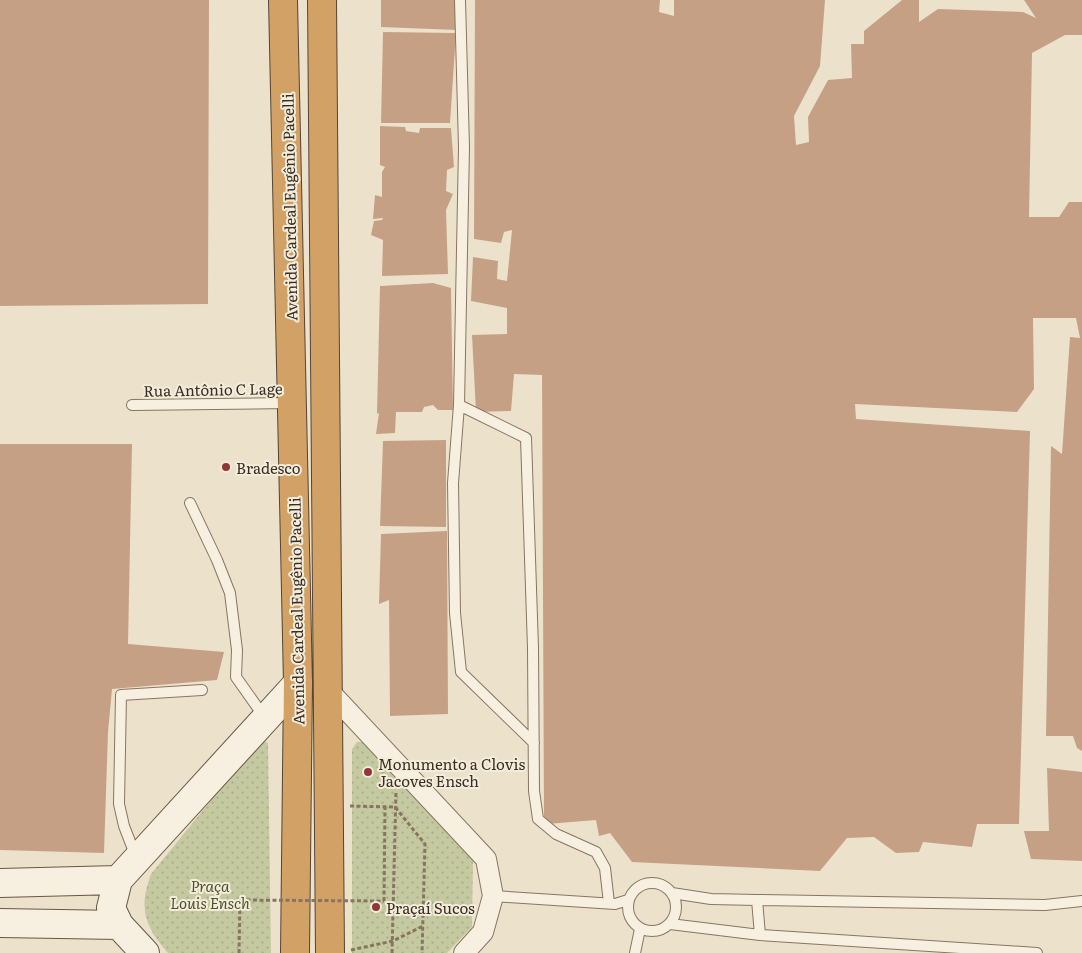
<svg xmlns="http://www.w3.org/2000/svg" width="1082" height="953" font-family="Literata,serif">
<defs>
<pattern id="park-dots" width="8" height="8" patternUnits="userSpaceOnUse" patternTransform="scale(1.25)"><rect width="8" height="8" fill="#c5c9a0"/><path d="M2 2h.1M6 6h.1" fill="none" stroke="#aaad8a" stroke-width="1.8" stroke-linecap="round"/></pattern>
</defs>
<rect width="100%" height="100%" fill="#ece2cc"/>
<!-- park -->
<path fill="url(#park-dots)" d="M261,739L268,743L271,953H168C145,927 138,909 151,874Z
M357,742H365L473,859L472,927L447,953H352V749Z"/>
<!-- building -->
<path fill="#c6a085" d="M0,0H209L208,304L0,306Z
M381,0H456V30L381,27Z
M475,0H660L659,12L674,16V0H825L820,66L794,116L796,145L809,142L808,117L828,80L852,78L851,44H864V31L902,0H919V22L938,9L1023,12L1036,18L1024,0H1082V35H1065L1032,53L1029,217H1059L1069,202H1082V751L1077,748L1073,736H1046L1051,446L1062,454L1070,337L1080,338L1076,318H1033L1034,389L1017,412L855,404L856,419L1030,431L1019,824H977L972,847L923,842L919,852L896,853L874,837L847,838L820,871L632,862L610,833L599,836L596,820L547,824L544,816L542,375L514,374L511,411L476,412L472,335L507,334V308L471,301L473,257L498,261L497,279L507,281L512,230L504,232L501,243L474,239Z
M383,32L456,33L450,123H381Z
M380,126L405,127L406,131L419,133L420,128H451L454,167L447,170L446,191L453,194L446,210L448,274L382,276L383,240L371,235L374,221L382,220L383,218L373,219L375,195L382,197V172L385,167L380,165Z
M433,283L451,288L453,410H438L433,405L424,407L422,412H396L395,433L376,434L379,413L377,414L380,286Z
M446,440V527L380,526L383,441Z
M0,444H132L128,644L224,652L217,680L112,689L108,732L104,853L0,850Z
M447,531L448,714L390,716L389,600L379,604L381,534Z
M1047,768L1082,772V861L1031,859L1024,831H1049Z"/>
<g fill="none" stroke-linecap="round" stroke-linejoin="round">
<defs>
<path id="lane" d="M460,0L464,147L459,405L526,438L533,648L534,791L538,819L556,834L596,852L605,868L609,903
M132,405L290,403
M459,405L453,483L455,613L461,672L534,743
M190,503L217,560L230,593L237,650L236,677L265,718
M136,857L124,826L119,804L121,695L202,690
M628 907a24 24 0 1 1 48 0a24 24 0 1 1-48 0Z
M672,893L711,899L757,900L1045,905L1082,901
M493,896L615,904L628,900
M757,900L760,935
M670,924L760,935L1037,953
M635,953L640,929"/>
<path id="street" d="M329,691L486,859L493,896L483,932L464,953"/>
<path id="secondary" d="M0,883L118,880
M0,923L119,925
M145,953L119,925L111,908L118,880L298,683"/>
<path id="highway" d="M283,0L298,683L295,953
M322,0L330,953"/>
</defs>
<!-- lane casing -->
<use href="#lane" stroke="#887561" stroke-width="12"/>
<!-- street casing -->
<use href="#street" stroke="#887561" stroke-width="22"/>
<!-- secondary casing -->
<use href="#secondary" stroke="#6a5644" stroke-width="30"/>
<!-- highway casing -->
<use href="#highway" stroke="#564434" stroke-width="30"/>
<!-- path -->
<path stroke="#887561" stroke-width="3" stroke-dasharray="4 2.5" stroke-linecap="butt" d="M350,806L395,807L425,844L422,953
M384,901L385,807
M351,950L393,941L423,926
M239,953L240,900
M392,953L396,791"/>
<!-- lane -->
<use href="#lane" stroke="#f7efdf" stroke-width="10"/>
<!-- street -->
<use href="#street" stroke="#f7efdf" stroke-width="20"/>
<!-- secondary -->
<use href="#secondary" stroke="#f7efdf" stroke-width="28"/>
<!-- highway -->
<use href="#highway" stroke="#d2a166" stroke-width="28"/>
<!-- path-bridge -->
<path stroke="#887561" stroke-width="3" stroke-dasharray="4 2.5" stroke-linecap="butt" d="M240,900L384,901"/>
</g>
<!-- markers -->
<g fill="#923638" stroke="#f4ecdb" stroke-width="2">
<circle cx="226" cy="467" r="5"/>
<circle cx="368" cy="772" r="5"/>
<circle cx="376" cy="907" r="5"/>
</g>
<g text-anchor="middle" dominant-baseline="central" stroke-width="4" stroke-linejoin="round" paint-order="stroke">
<!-- street labels -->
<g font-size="15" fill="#3a2e23" stroke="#f4ecdb">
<text transform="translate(289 207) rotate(-91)">Avenida Cardeal Eugênio Pacelli</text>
<text transform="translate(213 389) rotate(-1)">Rua Antônio C Lage</text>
<text transform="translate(296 611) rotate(-91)">Avenida Cardeal Eugênio Pacelli</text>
</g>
<!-- poi labels -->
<g font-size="15" fill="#3a2e23" stroke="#f4ecdb" text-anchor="start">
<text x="236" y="467">Bradesco</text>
<text x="378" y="763">Monumento a Clovis<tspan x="378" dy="17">Jacoves Ensch</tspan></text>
<text x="386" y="907">Praçaí Sucos</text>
</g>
<!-- park labels -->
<g font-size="15" font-style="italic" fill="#4b542b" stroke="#f4ecdb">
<text x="210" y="885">Praça<tspan x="210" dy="17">Louis Ensch</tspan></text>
</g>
</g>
</svg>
